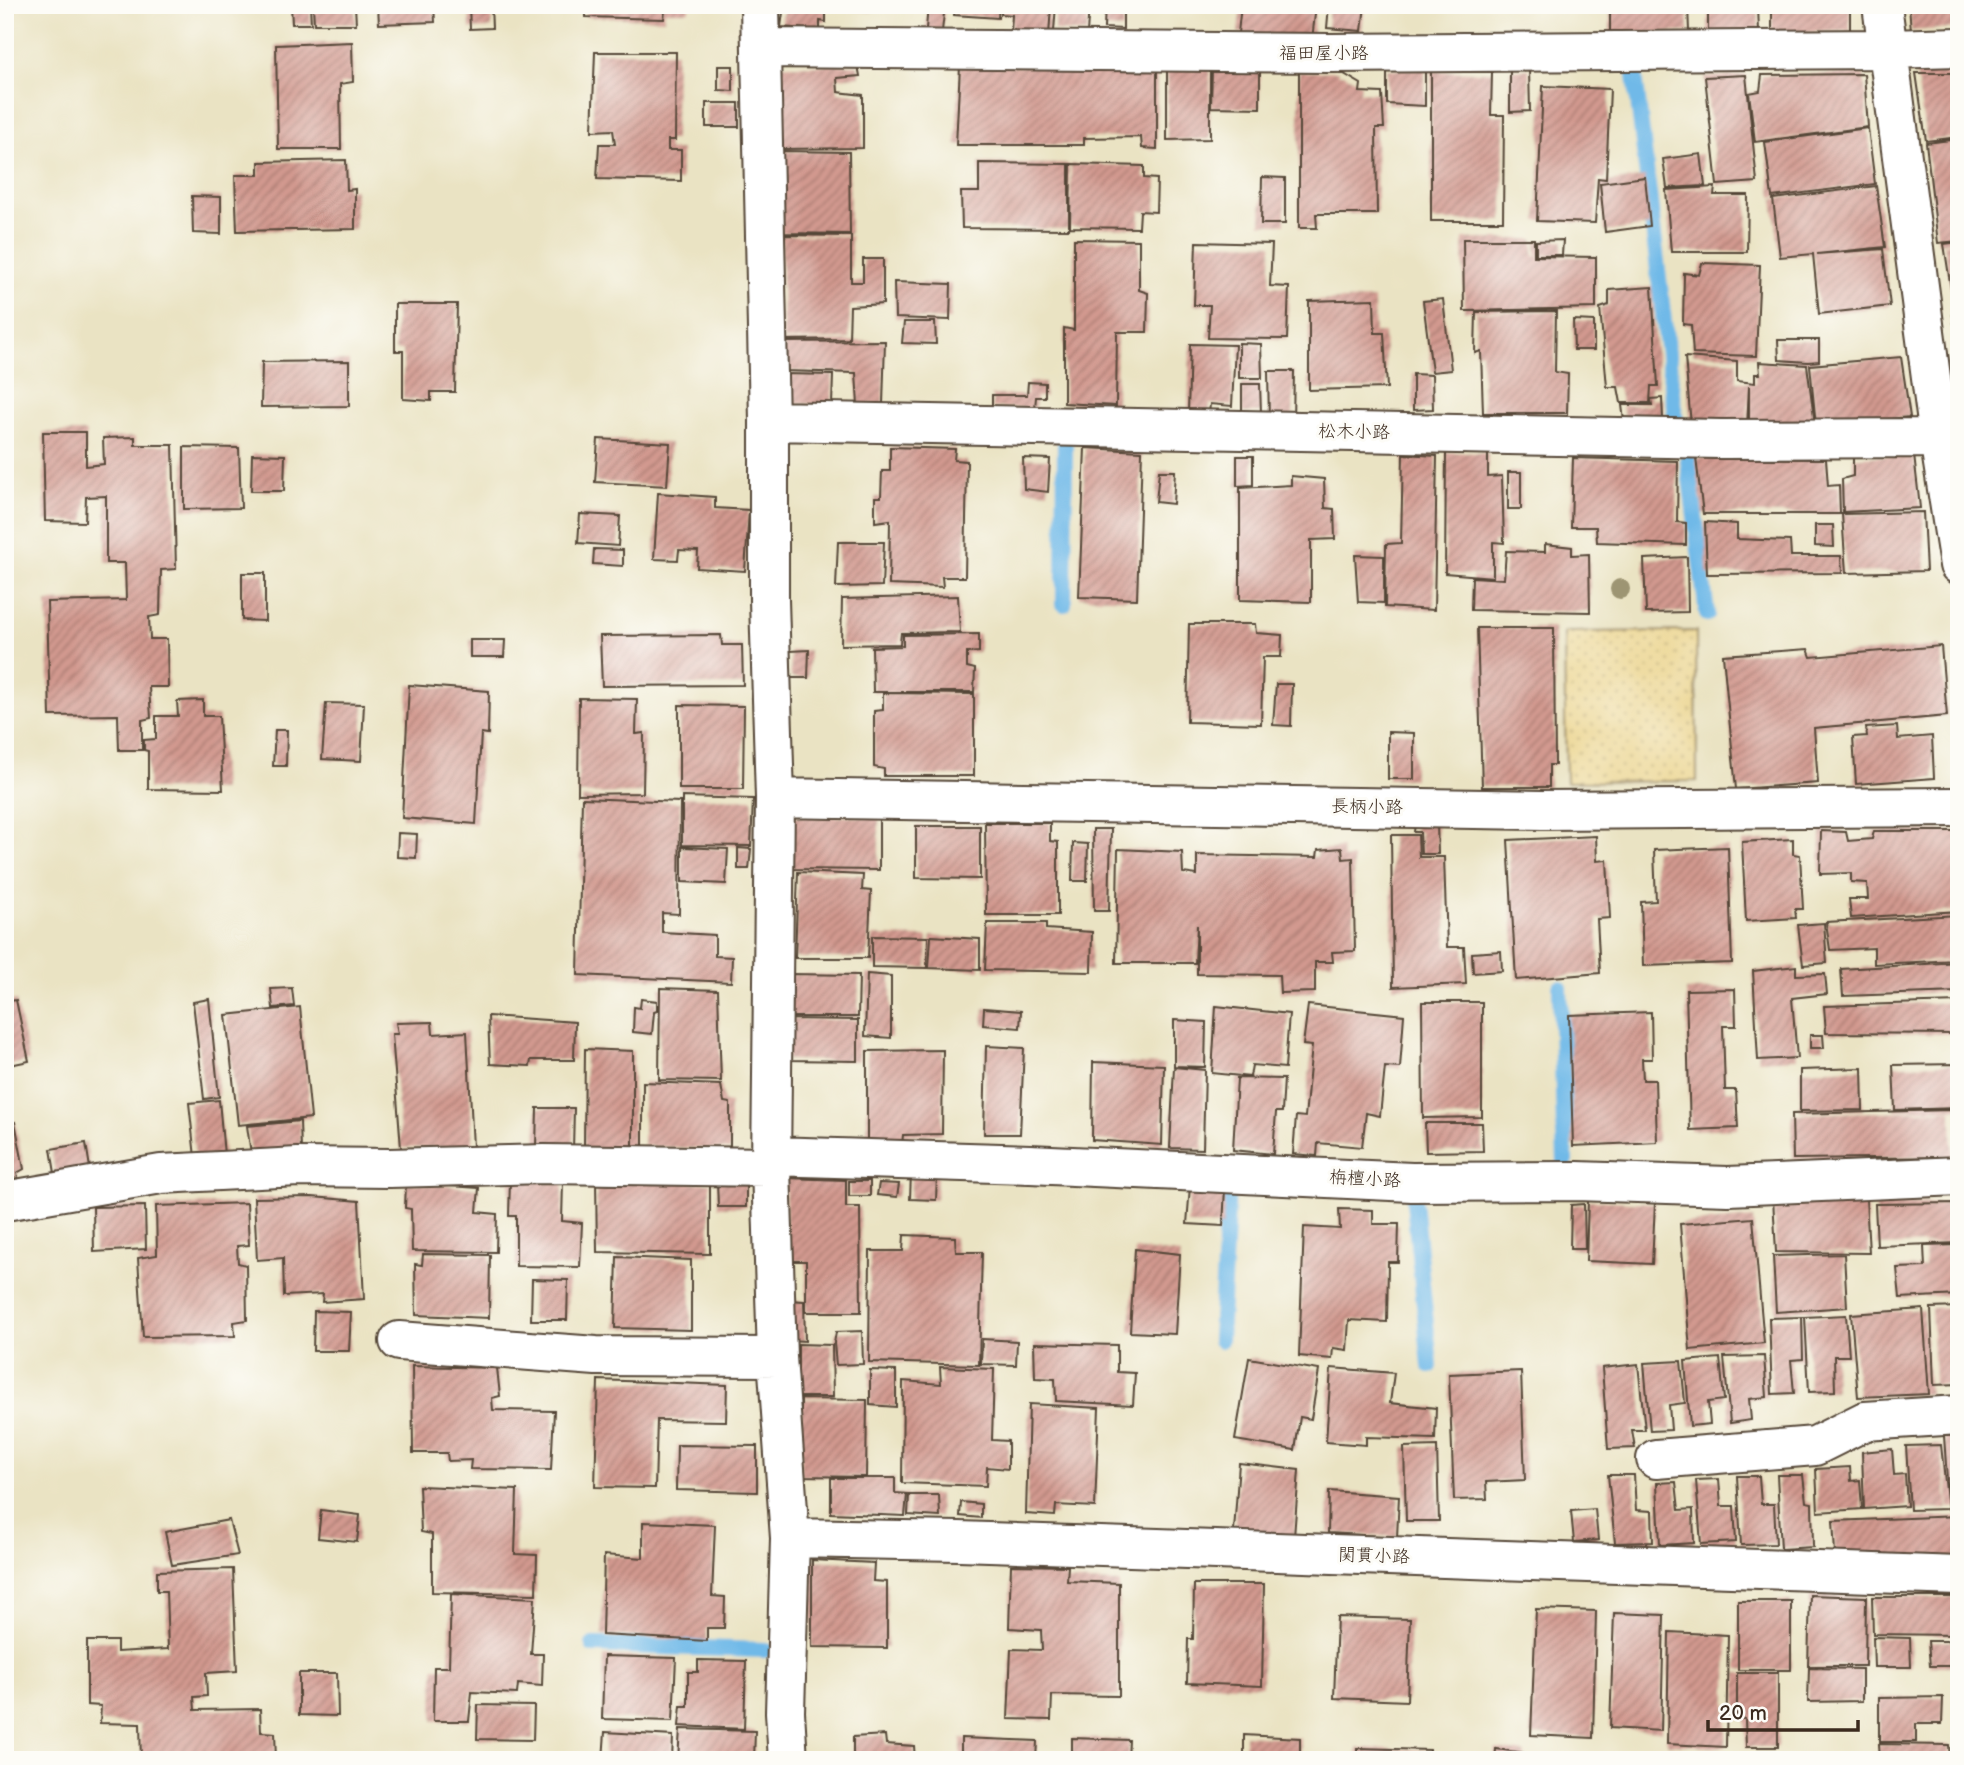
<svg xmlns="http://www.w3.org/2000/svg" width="1964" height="1765" font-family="'Balsamiq Sans','Klee One',sans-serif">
<defs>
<pattern id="sand-dots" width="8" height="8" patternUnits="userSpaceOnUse" patternTransform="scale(1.75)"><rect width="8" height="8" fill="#eeda9e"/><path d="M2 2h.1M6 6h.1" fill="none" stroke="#cdbb88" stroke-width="1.8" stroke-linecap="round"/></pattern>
<pattern id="building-hatch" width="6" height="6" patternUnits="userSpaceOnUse" patternTransform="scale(1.75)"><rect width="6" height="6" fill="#d2998f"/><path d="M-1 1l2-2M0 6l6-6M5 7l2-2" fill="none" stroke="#ac7d74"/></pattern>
</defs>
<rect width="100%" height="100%" fill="#fdfcf7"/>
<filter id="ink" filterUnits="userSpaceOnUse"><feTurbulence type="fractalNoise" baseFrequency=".0143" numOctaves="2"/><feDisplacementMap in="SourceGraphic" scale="14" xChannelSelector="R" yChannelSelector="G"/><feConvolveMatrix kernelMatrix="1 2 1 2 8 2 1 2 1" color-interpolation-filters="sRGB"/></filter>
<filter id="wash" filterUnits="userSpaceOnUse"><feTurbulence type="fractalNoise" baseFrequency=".00686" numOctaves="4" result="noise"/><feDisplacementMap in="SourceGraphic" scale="28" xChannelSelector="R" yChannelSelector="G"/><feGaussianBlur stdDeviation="1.57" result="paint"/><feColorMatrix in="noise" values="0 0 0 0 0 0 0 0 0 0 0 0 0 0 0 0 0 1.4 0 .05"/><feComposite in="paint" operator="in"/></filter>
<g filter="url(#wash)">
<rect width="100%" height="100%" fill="#eae3c3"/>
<!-- sand -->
<path fill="url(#sand-dots)" stroke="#94825e" stroke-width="2" d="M1696,631L1697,781L1566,782L1564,632Z"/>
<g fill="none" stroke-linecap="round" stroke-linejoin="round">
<!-- stream -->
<path stroke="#6fb9e8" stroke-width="16" d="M1634,66L1676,423
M1688,461L1707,614
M1064,604L1065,446
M1560,988L1565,1162
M1414,1201L1430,1366
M1220,1340L1228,1187
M593,1645L765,1650"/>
</g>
<g id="blocks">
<!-- building -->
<path fill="url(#building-hatch)" d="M291,5H310L311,24H292Z
M313,5H355L356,24H314Z
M378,5H434L435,22L379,24Z
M469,5H491L492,28L470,29Z
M585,5H689V11H665L664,19L586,17Z
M784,5H873V12L826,8V22L820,21V30L781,27Z
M928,5H945L942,31L926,29Z
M955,5H999L998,18L954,15Z
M1002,5H1051L1049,36L1011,32L1012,15L1001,14Z
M1056,5H1089L1087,33L1054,31Z
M1105,5H1123V29L1104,28Z
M1241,5H1316L1312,40L1238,33Z
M1329,5H1365L1362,31L1327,28Z
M1610,5H1688L1689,32L1610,34Z
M1708,5H1758L1759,33L1708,34Z
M1772,5H1850V31L1772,33Z
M1909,5H1959V28L1911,31Z
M352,42L353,82L340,84L341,149H278L276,45Z
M595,52H676L675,140H668V150H681V181L597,179L599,144H615L613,130L592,131Z
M778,65H858L860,76L837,78L838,92L863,95V148L778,149Z
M718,66H733V91L718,90Z
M960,66L1157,67V149L1142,148L1141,137L1084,138V145H956Z
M1167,69H1210V139L1167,140Z
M1212,69H1260V108L1211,107Z
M1387,69H1425V106L1387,104Z
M1529,69L1530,111L1510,112V70Z
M1338,71L1339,74H1344L1361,84L1360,92L1382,93L1384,128H1376L1377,214H1316L1317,228H1299V72Z
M1431,71L1492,72L1491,115H1504L1503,221H1431Z
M1916,73H1959V137L1926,141Z
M1864,74L1868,127L1755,142L1749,93L1760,91L1762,75Z
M1746,75L1757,182L1717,185L1705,77Z
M1543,86L1610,89L1606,179L1598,178L1595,223L1537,221Z
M706,103H739V127H706Z
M1868,128L1875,184L1772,197L1765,142Z
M1959,139V241L1938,243L1926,143Z
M779,151L849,152L850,234L781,233Z
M1701,154L1705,186L1667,188L1663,159Z
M346,160L347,190L355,189V229L237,231L235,175H259V162Z
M979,163L1069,164V229L962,228L961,192H979Z
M1071,164L1144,166V178L1157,179L1156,212L1140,211L1139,228L1070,227Z
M1262,177L1285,178V224H1261Z
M1645,177L1650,226L1605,232L1600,183Z
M1876,186L1885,247L1817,254L1883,249L1890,306L1819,314L1813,254L1780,257L1773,199Z
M1715,187L1714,195H1748L1747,252H1671L1666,190Z
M192,196L221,197V234L193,233Z
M781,235L851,236V282H863V259H883V304L850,306L849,339L783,340Z
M1074,239L1139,240V290L1148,293L1147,332H1117L1116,406L1064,403V328L1074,330Z
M1463,239H1534V256L1596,257V308L1464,311Z
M1563,240L1562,255H1536V241Z
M1196,242L1272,244L1270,286L1289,287L1287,339L1208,338L1210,305H1194Z
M1959,242V307L1954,308L1944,244Z
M1702,263L1760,265L1756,356L1693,354L1691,325L1683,324L1684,273L1699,275Z
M894,282L951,284L950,320L895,318Z
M1652,287L1658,386H1651L1650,403H1621L1618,387H1607L1600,308L1609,305V290Z
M1374,299L1375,333H1384L1387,388L1309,390V301Z
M1443,299L1451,370L1432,372L1423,301Z
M395,304H457L455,392H431V401L403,399V351H395Z
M1959,309V347H1957L1952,310Z
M1556,311L1555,372L1568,374L1567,413H1483L1481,351L1475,353L1476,312Z
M1573,320L1594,321V350H1574Z
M904,322H935L936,344L902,343Z
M1778,340H1819V361L1808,362L1779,360Z
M885,341L883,404L858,405L856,373L784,371V342Z
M1239,343L1261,344L1262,378H1239Z
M1190,344L1235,345L1232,406L1210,404L1209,414L1188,413Z
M1685,357L1737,361V381L1755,383V374H1760L1759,362L1807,365L1815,425H1749V386L1747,427L1691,425Z
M1901,357L1910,417L1816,425L1810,365Z
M349,361V406L261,407L262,362Z
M1268,371H1294L1293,421L1269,420Z
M784,374L833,375L832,405L784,403Z
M1413,374L1432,375L1433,409L1413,410Z
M1028,382L1045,383V397H1036L1035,408H992V395H1027Z
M1242,384H1260L1261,413H1242Z
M1662,398L1663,419L1624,421L1622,405H1652L1651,399Z
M43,432H86V466L104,464L103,438L135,437V445H173L176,569L161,570L160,615L149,617L150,639H167L168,687H149L151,718L142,720V750H119L118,715L50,716L47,602L126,600L125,563H106V496L86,497L85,522L45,521Z
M598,439L670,443L667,486L595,482Z
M184,447L239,448L241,508L184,509Z
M890,447L955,449L954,460L967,461L965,577H942L943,587L889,585L890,520L875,522V497H881L882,471H890Z
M1085,448L1142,451L1137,599L1079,597Z
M1446,452L1488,453V477L1502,476L1504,543L1493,542V577L1445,573Z
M252,454L285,455L284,491H251Z
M1403,454L1437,456L1434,610L1385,607L1386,544L1401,543Z
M1914,455L1920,508L1843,512L1842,479L1853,476V457Z
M1237,456H1253V485L1237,486Z
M1023,458L1050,459L1048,492L1024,489Z
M1573,458L1678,461L1677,522L1686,523V545L1597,542L1596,527H1571Z
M1696,458L1826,459L1828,486L1839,485L1840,514H1703Z
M1159,471H1175L1173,504L1156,502Z
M1508,472H1521V509H1508Z
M1291,476L1324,479L1325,508L1334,509L1335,539L1311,540V602L1240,600V488L1291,485Z
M658,493L715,497V508L749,510L745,571L697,568L698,551L679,550L678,560L654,559Z
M1923,512L1926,571L1846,573L1842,514Z
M580,514L620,516L618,546L578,543Z
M1705,522L1737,524V539L1790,541L1791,556H1841L1842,573L1707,574Z
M1815,525H1833L1834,547L1815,546Z
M838,542H884L882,586L836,587Z
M1545,544L1572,547V555L1589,554L1590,612L1471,610L1472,577L1504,579L1506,551L1545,552Z
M594,549L623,550V566L593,564Z
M1355,555L1384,556V603L1358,602Z
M1687,557L1688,612L1646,613L1644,559Z
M242,573H265V621L242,620Z
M958,596L960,632L901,633L900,644L841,645L842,599Z
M1189,624H1255L1256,633L1282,635L1281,657H1263L1261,724L1187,722Z
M1477,628H1554L1555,765H1549V787H1482Z
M979,634V652L967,653V667L975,669L974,692H873L872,647L903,646V635Z
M721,635L722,645H742L743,685L602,686L600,636Z
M470,640H505L504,657H470Z
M1941,646L1947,716L1814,728L1818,783L1736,789L1723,655L1808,649L1811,657Z
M809,650L808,678H791L790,651Z
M1276,684H1292L1291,726L1273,725Z
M409,685L489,691L488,734L481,733L476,824L402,818Z
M883,693L974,694V776H884V769L874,767V711L883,710Z
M579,698L637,699L636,734L644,733L643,793L578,794Z
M203,700V716H219L223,790L148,789V751L144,750V740L156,739V716H178L177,701Z
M326,703L364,704L361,761L322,759Z
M679,705L744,706L743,789H679Z
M1897,726L1898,739L1932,736L1934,778L1856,784L1853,737L1867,736L1866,728Z
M275,730H287L286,766H273Z
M1388,732L1414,733V779H1388Z
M682,797L753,799L751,846L682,845Z
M582,798L680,802L679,914L662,913V932L715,935V956L732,957L731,982L578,975Z
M791,816L879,817V870L791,869Z
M985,823H1050V841L1058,842V915H986Z
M1415,824H1437L1438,854H1421L1420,832H1414Z
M916,826H980V879L916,878Z
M1093,829H1111L1109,911H1094Z
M1821,831L1846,832L1848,841L1872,839L1874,831H1959V911L1851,918L1849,899H1868L1867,883L1851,882V873L1820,874Z
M398,833L417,834L416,858L397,857Z
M1391,835H1418L1419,857H1444L1447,947H1464L1466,984L1393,987Z
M1596,836L1597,861L1607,860L1610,918L1597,919L1600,973L1516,980L1508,840Z
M1793,839V854L1800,855L1803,909H1795L1796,918L1746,921L1742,842Z
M1073,843L1088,844L1087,881H1072Z
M682,847L728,849L726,884L682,882Z
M1728,847L1732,963L1643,966L1641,902L1656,901L1654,850Z
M738,848L751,849L749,869H738Z
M1342,848L1343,859L1353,858L1355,951L1332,952L1333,962H1315V992L1280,993L1279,975L1197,974V925L1195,963H1116L1118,849L1182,852L1183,873L1197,875V855L1317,857L1318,850Z
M798,872L863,875L862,890L871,891L868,958H795Z
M1959,915V960L1874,964V948L1830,950L1826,922Z
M987,923H1046V929L1092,932L1091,972L985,970Z
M1824,923L1827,963L1803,965L1798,925Z
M872,936L928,937L927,968L872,967Z
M931,936L980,939V970L929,968Z
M1501,951L1502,971L1473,973L1472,953Z
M1959,962V992L1843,996L1841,969Z
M1796,966V975L1825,974L1827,994L1792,998L1797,1058L1758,1060L1753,971Z
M788,974L859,975L858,1017H788Z
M867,974L891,976V1038L865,1036Z
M292,988L294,1006L273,1008L271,989Z
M660,988L718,990L721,1081L659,1080Z
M1735,989L1736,1026H1723L1725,1090H1736L1738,1128L1690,1130L1686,990Z
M209,999L219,1097L204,1099L193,1002Z
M641,999L657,1001V1011L654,1012L652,1034L633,1032L634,1007L640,1008Z
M16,1000L29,1061L5,1066V1002Z
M1422,1002H1482V1117L1423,1118Z
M1959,1002V1034L1826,1033L1824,1006Z
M1308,1005L1404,1015L1400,1068L1385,1067L1380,1116L1366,1113L1362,1147L1318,1143L1317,1156L1293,1154L1296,1116L1305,1117L1312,1046L1303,1045Z
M1216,1006L1289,1014L1285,1068L1252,1065L1250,1077L1212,1073Z
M300,1007L311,1118L238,1125L226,1015Z
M984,1008L1021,1011L1020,1028L983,1025Z
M1651,1012L1652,1059H1642L1643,1080H1655L1657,1142L1573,1146L1569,1015Z
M488,1016L575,1022L574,1060H531L530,1066L490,1064Z
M787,1019L858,1020V1061L787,1060Z
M1174,1020L1206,1022L1205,1067L1174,1066Z
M432,1022L433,1034L467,1032L473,1147L401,1148L392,1034H398L396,1023Z
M1810,1035H1823L1824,1048H1810Z
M986,1046L1024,1048L1020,1134H984Z
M585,1049L633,1051V1151L584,1149Z
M943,1050L942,1134L903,1135L902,1145L867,1143V1051Z
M1093,1062L1164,1065L1162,1145L1092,1140Z
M1959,1064V1108L1895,1110L1893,1065Z
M1174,1067L1205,1070L1203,1149L1170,1148Z
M1862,1068L1863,1110L1800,1111V1070Z
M1237,1078L1284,1079L1282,1112H1276L1273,1154L1233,1150Z
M643,1082L721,1085L724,1102L730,1103V1150L643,1146Z
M219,1100L224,1155L195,1157L189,1103Z
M537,1108H574L573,1150L536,1147Z
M1952,1110L1953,1157L1793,1159L1792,1114Z
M300,1121L301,1150L251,1154L247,1126Z
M15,1122L24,1169L17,1173L18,1178L5,1181V1124Z
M1425,1123H1482L1483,1151L1426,1152Z
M86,1143L90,1168L55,1173L51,1149Z
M911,1173L937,1174L936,1200L910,1199Z
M785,1178L846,1180V1207H860L861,1312H806V1261H787Z
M596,1179L710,1183V1254L597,1252Z
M510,1180L563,1182L562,1221L582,1223L580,1267L516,1266V1216H509Z
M717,1181L746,1182V1207H718Z
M849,1181H870V1196H849Z
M406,1183L479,1188L477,1212L497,1214L496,1252L412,1251L411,1209L405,1208Z
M879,1183L899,1184L897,1197L877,1195Z
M1190,1186L1225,1188L1223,1226L1187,1224Z
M312,1197L359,1201L364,1299L322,1302L323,1294L284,1296L283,1258L257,1260L254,1198Z
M1773,1198H1866L1869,1253L1776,1252Z
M1588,1200L1655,1203L1652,1264L1586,1261Z
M247,1203L249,1245L237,1246L238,1263L246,1265L247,1320L234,1322L235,1336L143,1337L138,1258L157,1255L156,1206Z
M1959,1203V1243L1877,1246L1875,1204Z
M1584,1204L1585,1249H1570L1571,1205Z
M145,1206L146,1249L94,1252L93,1207Z
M1339,1209L1373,1210V1224H1399L1398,1262H1388L1387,1322L1349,1320L1347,1350L1333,1348L1332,1359L1299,1356L1304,1227L1340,1229Z
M1753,1218L1764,1343L1690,1350L1680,1224Z
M904,1235L955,1237L956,1252H982L979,1365L869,1362L870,1251H903Z
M1959,1245V1295L1900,1298L1897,1268L1925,1267L1924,1246Z
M1135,1249L1180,1254L1175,1334L1130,1332Z
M423,1254L490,1255L489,1318L416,1315L415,1264L422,1265Z
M1844,1254L1847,1307L1776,1312L1773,1256Z
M617,1257L691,1260V1330L615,1328Z
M532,1279L568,1280L567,1320H531Z
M787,1300L804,1301L805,1341L790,1340Z
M1959,1307V1384L1934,1385L1931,1308Z
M1923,1309L1929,1394L1858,1397L1851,1314Z
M314,1311L351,1312L349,1351H313Z
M1846,1315L1849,1356H1834L1835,1391L1809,1392L1805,1317Z
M1802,1317L1803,1359L1791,1360L1794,1393L1772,1394L1769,1318Z
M862,1331L863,1364L836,1365L834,1343L836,1332Z
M982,1339L1017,1341L1016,1365L981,1364Z
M1034,1343L1117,1345V1372L1135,1373L1133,1405L1056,1401L1055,1379L1035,1378Z
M798,1344L832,1345L833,1397H798Z
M1764,1356L1767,1397L1749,1399L1751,1420L1730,1423L1724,1357Z
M1249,1358L1319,1370L1311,1419L1300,1417L1295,1450L1235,1440Z
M1720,1358L1724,1400L1708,1402L1710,1424L1690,1426L1685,1361Z
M1681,1361L1685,1403L1669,1405L1671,1430L1650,1431L1644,1363Z
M1638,1364L1645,1430H1632L1635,1448L1608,1449L1602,1368Z
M412,1366L497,1368L500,1396L492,1398L493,1410L554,1411L551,1470L470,1469L471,1460L448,1461L447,1453H413Z
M940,1367L994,1369L992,1440L1008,1441V1469L987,1467L986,1486L902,1483L903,1381L941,1384Z
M1331,1368L1394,1373L1390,1403L1436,1408L1435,1439L1366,1437V1445L1326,1442Z
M870,1370L896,1371V1407L870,1405Z
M1521,1371L1525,1480L1486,1482L1487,1499L1454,1500L1449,1374Z
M598,1380L727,1385L726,1421L657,1420L655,1488L595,1487Z
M801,1399L867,1400L866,1477L801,1476Z
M1029,1404L1099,1408L1095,1507L1056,1505L1055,1516L1026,1514Z
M1959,1435V1508H1949L1944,1436Z
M677,1445L757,1446V1492L676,1490Z
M1941,1445L1948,1509L1910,1510L1906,1446Z
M1437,1446L1439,1521H1406L1404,1447Z
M1892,1449L1894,1475L1905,1474L1907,1506L1864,1509L1862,1452Z
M1239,1463L1299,1470L1294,1537L1234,1531Z
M1850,1467L1851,1481L1860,1480L1862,1509L1818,1512L1816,1469Z
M1608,1475H1634L1636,1510L1652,1511L1653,1542L1615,1543Z
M1777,1475H1803L1806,1502L1812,1503L1813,1547L1781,1549Z
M1737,1476H1759L1761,1504H1774L1776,1544L1741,1545Z
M831,1478H895V1493L907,1494L905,1516L831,1513Z
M1719,1479L1721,1506H1734L1736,1542L1701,1544L1696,1480Z
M1676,1482L1679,1510L1693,1509L1694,1543L1660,1545L1657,1483Z
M419,1486L517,1490L515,1554L537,1555L536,1594L432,1592V1534L421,1532Z
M1329,1491L1399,1496L1397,1537L1328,1533Z
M909,1495H939L940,1517L908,1515Z
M961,1502L981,1504V1518L960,1516Z
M1595,1509L1598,1540L1574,1542L1571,1511Z
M321,1510L360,1515L357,1542L318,1538Z
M1959,1516V1560L1835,1553L1833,1521Z
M229,1520L238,1555L172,1565L165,1532Z
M643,1522L715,1525L712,1596L725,1597L724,1628H707V1641L602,1635L604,1555L643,1558Z
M812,1560L874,1563L873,1581L887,1582V1648L812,1647Z
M1011,1565L1068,1566L1067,1581L1119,1583V1696L1052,1695L1051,1720L1008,1719L1011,1649L1042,1650L1041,1630L1009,1628Z
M233,1569L237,1671L206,1673L207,1696L194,1697L195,1710L260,1709L261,1732L275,1733L276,1760H141L140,1724L100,1723L101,1706L87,1705V1641H117V1652L168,1649L166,1591H157V1571Z
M1194,1584H1264L1262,1686L1187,1683L1188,1639H1193Z
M451,1594L535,1598L531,1654H543L542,1686L518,1684L517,1694L472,1692L469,1721H433L434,1667H449Z
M1810,1595L1866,1597L1865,1666H1808Z
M1872,1597H1959V1635L1873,1634Z
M1738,1601H1791V1670H1738Z
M1536,1609L1596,1611L1593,1738L1531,1735Z
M1614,1613L1664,1615L1661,1731L1610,1728Z
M1337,1617L1410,1619L1407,1701L1334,1698Z
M1669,1632L1728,1635L1726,1747L1667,1744Z
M1873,1637L1910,1638L1911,1667H1874Z
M1928,1641H1954L1956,1666H1930Z
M604,1656L676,1658L673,1721L602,1719Z
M698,1660L746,1661L744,1729L679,1726L681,1706H688V1672H698Z
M1809,1668L1862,1669V1701L1808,1702Z
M299,1673H337L338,1716L299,1715Z
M1737,1673H1778V1747H1746L1745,1719L1737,1718Z
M1943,1697L1942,1724H1916V1742H1879V1698Z
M478,1705L534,1706L533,1740L477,1739Z
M680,1729L755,1731L754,1760H678Z
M605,1732L673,1736L672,1760H603Z
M885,1735L886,1744L914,1746L915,1760H853V1737Z
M1244,1735L1300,1738V1760H1244Z
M961,1738L1037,1741L1036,1760H961Z
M1072,1738L1129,1740L1128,1760H1072Z
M1878,1744L1949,1745L1950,1760H1879Z
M1357,1748L1430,1750V1760H1357Z
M1496,1749L1525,1753L1524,1760H1495Z"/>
</g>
</g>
<g filter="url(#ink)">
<use href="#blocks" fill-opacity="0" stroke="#554637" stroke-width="2"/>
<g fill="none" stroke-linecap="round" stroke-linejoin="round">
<defs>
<path id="minor" d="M760,5L769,421V600L775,798L771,1167L777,1357L790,1538L785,1712L788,1760
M1882,5L1939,438L1959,565
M761,48L1330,53L1888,49L1959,47
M769,421L1721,439L1939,438
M775,798L1542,810L1959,807
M771,1156L1030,1164L1412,1182L1577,1181L1728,1186L1959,1176
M5,1201L161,1174L298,1167L389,1168L544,1164L771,1167
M399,1341L596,1356L777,1357
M1656,1459L1815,1446L1865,1421L1959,1415
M790,1538L959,1541L1959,1576"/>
</defs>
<!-- minor casing -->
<use href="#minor" stroke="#554637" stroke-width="42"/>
<!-- minor -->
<use href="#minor" stroke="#fff" stroke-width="38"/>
</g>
<!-- trees -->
<circle fill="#9d9573" cx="1620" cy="589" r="10"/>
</g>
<g text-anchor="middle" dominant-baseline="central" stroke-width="6" stroke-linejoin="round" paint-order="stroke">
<!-- street labels -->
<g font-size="18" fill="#3b2a1e" stroke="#fdfcf7">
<text x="1324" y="53">福田屋小路</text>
<text transform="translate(1354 432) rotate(1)">松木小路</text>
<text transform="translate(1367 807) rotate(1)">長柄小路</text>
<text transform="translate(1365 1179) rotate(3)">栴檀小路</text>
<text transform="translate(1374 1556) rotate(2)">関貫小路</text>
</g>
</g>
<!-- margin -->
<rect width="1964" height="1765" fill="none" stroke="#fdfcf7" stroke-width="28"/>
<!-- scale -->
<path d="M1708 1720v10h150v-10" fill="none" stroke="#3b2a1e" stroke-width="3.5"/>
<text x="1719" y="1720" font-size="21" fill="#3b2a1e" stroke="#fdfcf7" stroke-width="5" paint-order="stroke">20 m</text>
</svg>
